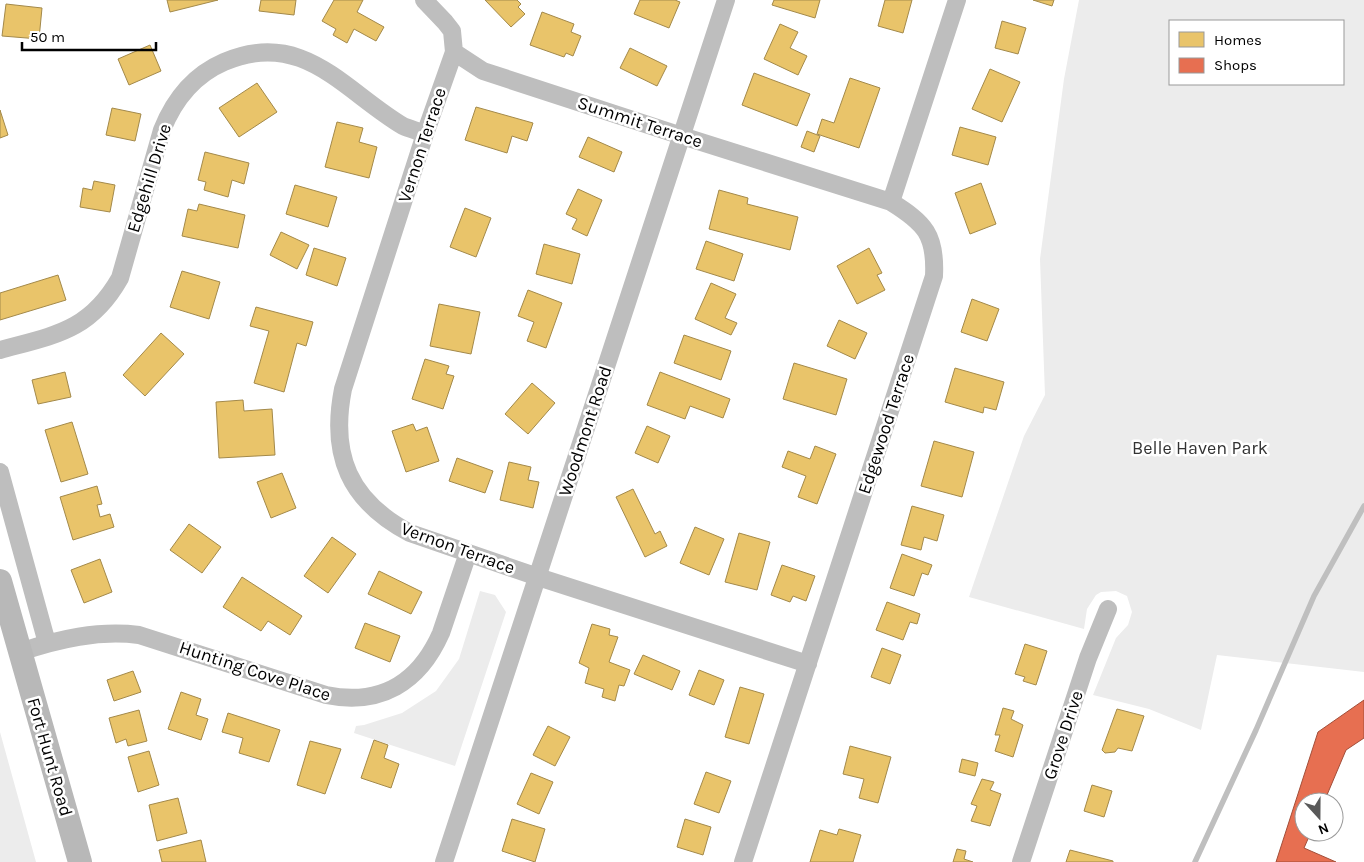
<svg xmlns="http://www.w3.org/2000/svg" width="1364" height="862" font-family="Karla,sans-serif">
<rect width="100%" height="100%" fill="#fff"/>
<!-- green -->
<path fill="#ececec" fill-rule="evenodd" d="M1079,0H1364V672L1217,655L1201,730L1149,709L1093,695L1116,638L1128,625L1132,612L1127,596L1116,591L1101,592L1096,595L1087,609L1084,629L969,597L1024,436L1045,395L1040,259L1064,79ZM1170,21H1343V84H1170Z
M480,591L495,595L506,612L455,766L354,733L356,726L364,725L402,713L436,691L459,659Z
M0,732L36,862H0Z"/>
<!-- homes -->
<path fill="#e9c46a" stroke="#a3894a" d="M167,0H218L170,12Z
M261,0H296L294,15L259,11Z
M334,0H363L357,12L384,27L376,41L354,29L347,43L333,35L336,29L322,21Z
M485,0H517L521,4L518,7L525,14L511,27Z
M640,0H675L680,2L669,28L634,14Z
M774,0H820L815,18L772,5Z
M885,0H912L903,33L878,26Z
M1033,0H1054L1052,6Z
M6,4L42,8L39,39L2,36Z
M542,12L574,24L571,32L581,36L573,56L566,53L564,57L530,45Z
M1002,21L1026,28L1018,54L995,48Z
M780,24L798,32L790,48L807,56L798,75L764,59Z
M150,45L161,71L129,85L118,59Z
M630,48L667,66L657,86L620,68Z
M990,69L1020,82L1002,122L972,109Z
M754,73L810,94L797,126L742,105Z
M850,78L880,88L859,148L817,134L822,119L834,123Z
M257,83L277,112L239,137L219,108Z
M476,107L533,123L527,141L512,136L507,153L465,140Z
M112,108L141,114L135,141L106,135Z
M0,110L8,135L0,138Z
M337,122L363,128L359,142L377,147L369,178L325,167Z
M960,127L996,137L988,165L952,155Z
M807,131L820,136L814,152L801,147Z
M588,137L622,152L614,172L579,157Z
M205,152L249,163L244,184L232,180L228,197L204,190L206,182L198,180Z
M94,181L115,185L110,212L80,207L83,188L92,190Z
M981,183L996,224L970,234L955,193Z
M295,185L337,197L328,227L286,214Z
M578,189L602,200L587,236L572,229L577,219L566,214Z
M719,190L748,198L747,204L798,217L790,250L709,229Z
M199,204L245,215L238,248L182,236L188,209L197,211Z
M465,208L491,218L476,257L450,247Z
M281,232L309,245L297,269L270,255Z
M706,241L743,254L734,281L696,269Z
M544,244L580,254L572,284L536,274Z
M314,248L346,258L337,286L306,275Z
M869,248L882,273L877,275L885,290L857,304L837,266Z
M182,271L220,282L209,319L170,307Z
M58,275L66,300L0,320V293Z
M711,283L736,294L725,318L737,323L731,335L695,319Z
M528,290L562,303L546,348L527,341L534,322L518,316Z
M972,299L999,309L987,341L961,332Z
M439,304L480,312L471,354L430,346Z
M256,307L313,322L306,346L297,343L284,392L254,383L269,331L250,326Z
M839,320L867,333L855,359L827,346Z
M161,333L184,354L145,396L123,375Z
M684,335L731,351L721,380L674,363Z
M425,359L449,366L446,374L454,376L443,409L412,399Z
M794,363L847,379L836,415L783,399Z
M955,368L1004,382L996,410L984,407L983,413L945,402Z
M65,372L71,397L38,404L32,380Z
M660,372L730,399L723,418L690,406L685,419L647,405Z
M532,383L555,403L528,434L505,414Z
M243,400L244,411L272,409L275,455L219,458L216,402Z
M72,422L88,474L61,482L45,430Z
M413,424L416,431L427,427L439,461L406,472L392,431Z
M647,426L670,436L658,463L635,453Z
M934,441L974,452L962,497L921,486Z
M815,446L836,454L817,504L798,497L806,476L782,467L788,451L810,459Z
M457,458L493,471L485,493L449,481Z
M509,462L531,467L528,480L539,482L533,508L500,500Z
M282,473L296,508L271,518L257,482Z
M97,486L102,504L97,505L100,517L110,514L114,527L73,540L60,497Z
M633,489L655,534L660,531L667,546L645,557L616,497Z
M912,506L944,515L937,541L924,537L921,550L901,545Z
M189,524L221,547L202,573L170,550Z
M695,527L724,539L709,575L680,563Z
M739,533L770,542L757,590L725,582Z
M332,537L356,554L328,593L304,576Z
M902,554L932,565L928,575L922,573L914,596L890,588Z
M100,559L112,592L84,603L71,570Z
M782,565L815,576L806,601L793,596L790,602L771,595Z
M379,571L422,592L411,614L368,594Z
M242,577L302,616L290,635L268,621L261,631L223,607Z
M887,602L920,614L917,624L910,622L903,640L876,630Z
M365,623L400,636L390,662L355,648Z
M592,624L610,629L609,635L618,637L609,662L630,670L624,686L619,685L615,701L602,697L604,689L585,683L589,668L579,663Z
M1025,644L1047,651L1036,685L1023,681L1025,677L1015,674Z
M882,648L901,655L890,684L871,677Z
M643,655L680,671L672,690L634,674Z
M699,670L724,680L714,705L689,695Z
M133,671L141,692L114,701L107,680Z
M740,687L764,694L749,744L725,737Z
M181,692L201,699L196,715L208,719L201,740L168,729Z
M1003,708L1014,711L1011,719L1023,725L1013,757L995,751L1000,735H995Z
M1117,709L1144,716L1132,751L1118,748L1115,752L1105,753L1102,750Z
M139,710L147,741L128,746L126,739L116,743L109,718Z
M228,713L280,730L269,762L239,753L243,738L222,732Z
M548,726L570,737L555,766L533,755Z
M374,740L388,745L384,758L399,764L391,788L361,778Z
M310,741L341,749L325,794L297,785Z
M850,746L891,757L878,803L859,798L864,779L843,774Z
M149,751L159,785L138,792L128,757Z
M962,759L978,763L975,776L959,772Z
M706,772L731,781L719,813L694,804Z
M531,773L553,782L539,814L517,804Z
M982,779L994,782L990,790L1001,794L990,826L971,821L977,806L971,804Z
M1092,785L1112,791L1104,817L1084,811Z
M178,798L187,833L157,841L149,805Z
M512,819L545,829L535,862L502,851Z
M685,819L711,827L703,855L677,847Z
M839,829L861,835L853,862H810L820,830L837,835Z
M201,840L206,862H162L159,850Z
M957,849L966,851L964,859L973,862H953Z
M1070,850L1113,861V862H1066Z"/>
<!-- shops -->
<path fill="#e76f51" stroke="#a24e39" d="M1364,700V738L1346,750L1324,802H1304V832H1311L1304,848L1336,862H1276L1318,732Z"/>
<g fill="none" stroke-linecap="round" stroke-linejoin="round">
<!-- stream -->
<path stroke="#bfbfbf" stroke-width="5.5" d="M1195,862L1256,730L1314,596L1364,506"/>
<!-- street -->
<path stroke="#bebebe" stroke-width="18" d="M424,0L445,22L452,31L454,52L425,134L343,389C330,455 349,501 410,533L538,577L808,664
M454,52L483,71L682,136L891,202C925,223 936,235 934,276L743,862
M891,202L957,0
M0,350C55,335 90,331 120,278L162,130C174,100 194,75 224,62C303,28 344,91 403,126C410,129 418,131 425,134
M0,472L47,643
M20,652C59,639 98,630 139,635L326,695C380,706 419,683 441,633L468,553
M444,862L726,0
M1021,862L1088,658L1108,609"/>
<!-- secondary -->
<path stroke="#b8b8b8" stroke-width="24" d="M0,581L80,862"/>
</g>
<g text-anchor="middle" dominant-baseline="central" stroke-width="5" stroke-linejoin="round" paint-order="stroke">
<!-- street labels -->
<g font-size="18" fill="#000" stroke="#fff">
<text transform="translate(640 122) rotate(18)">Summit Terrace</text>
<text transform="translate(422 145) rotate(-72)">Vernon Terrace</text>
<text transform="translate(149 178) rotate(-73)">Edgehill Drive</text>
<text transform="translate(886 424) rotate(-72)">Edgewood Terrace</text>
<text transform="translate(585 431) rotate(-72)">Woodmont Road</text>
<text transform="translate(458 548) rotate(20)">Vernon Terrace</text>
<text transform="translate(255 671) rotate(18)">Hunting Cove Place</text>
<text transform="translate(1063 735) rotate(-72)">Grove Drive</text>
<text transform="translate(50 757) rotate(74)">Fort Hunt Road</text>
</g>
<!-- park labels -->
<g font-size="18" fill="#333" stroke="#fff">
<text x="1200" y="448">Belle Haven Park</text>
</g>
</g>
<!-- legend -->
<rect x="1169" y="20" width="175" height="65" fill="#ffffff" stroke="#999999"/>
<rect x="1179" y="32" width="25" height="15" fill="#e9c46a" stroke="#999999"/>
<text x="1214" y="45" font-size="15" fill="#000000">Homes</text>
<rect x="1179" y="58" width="25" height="15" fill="#e76f51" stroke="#999999"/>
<text x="1214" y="70" font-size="15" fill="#000000">Shops</text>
<!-- north arrow -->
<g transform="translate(1319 817) rotate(159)"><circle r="24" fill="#ffffff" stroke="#999999"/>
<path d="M0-4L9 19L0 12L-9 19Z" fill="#595959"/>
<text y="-8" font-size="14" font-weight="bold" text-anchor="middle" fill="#000000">N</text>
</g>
<!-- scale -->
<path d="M22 42v8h134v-8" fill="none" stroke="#000000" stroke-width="2.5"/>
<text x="30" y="42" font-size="15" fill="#000000" stroke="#ffffff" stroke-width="4" paint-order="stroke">50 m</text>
</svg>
